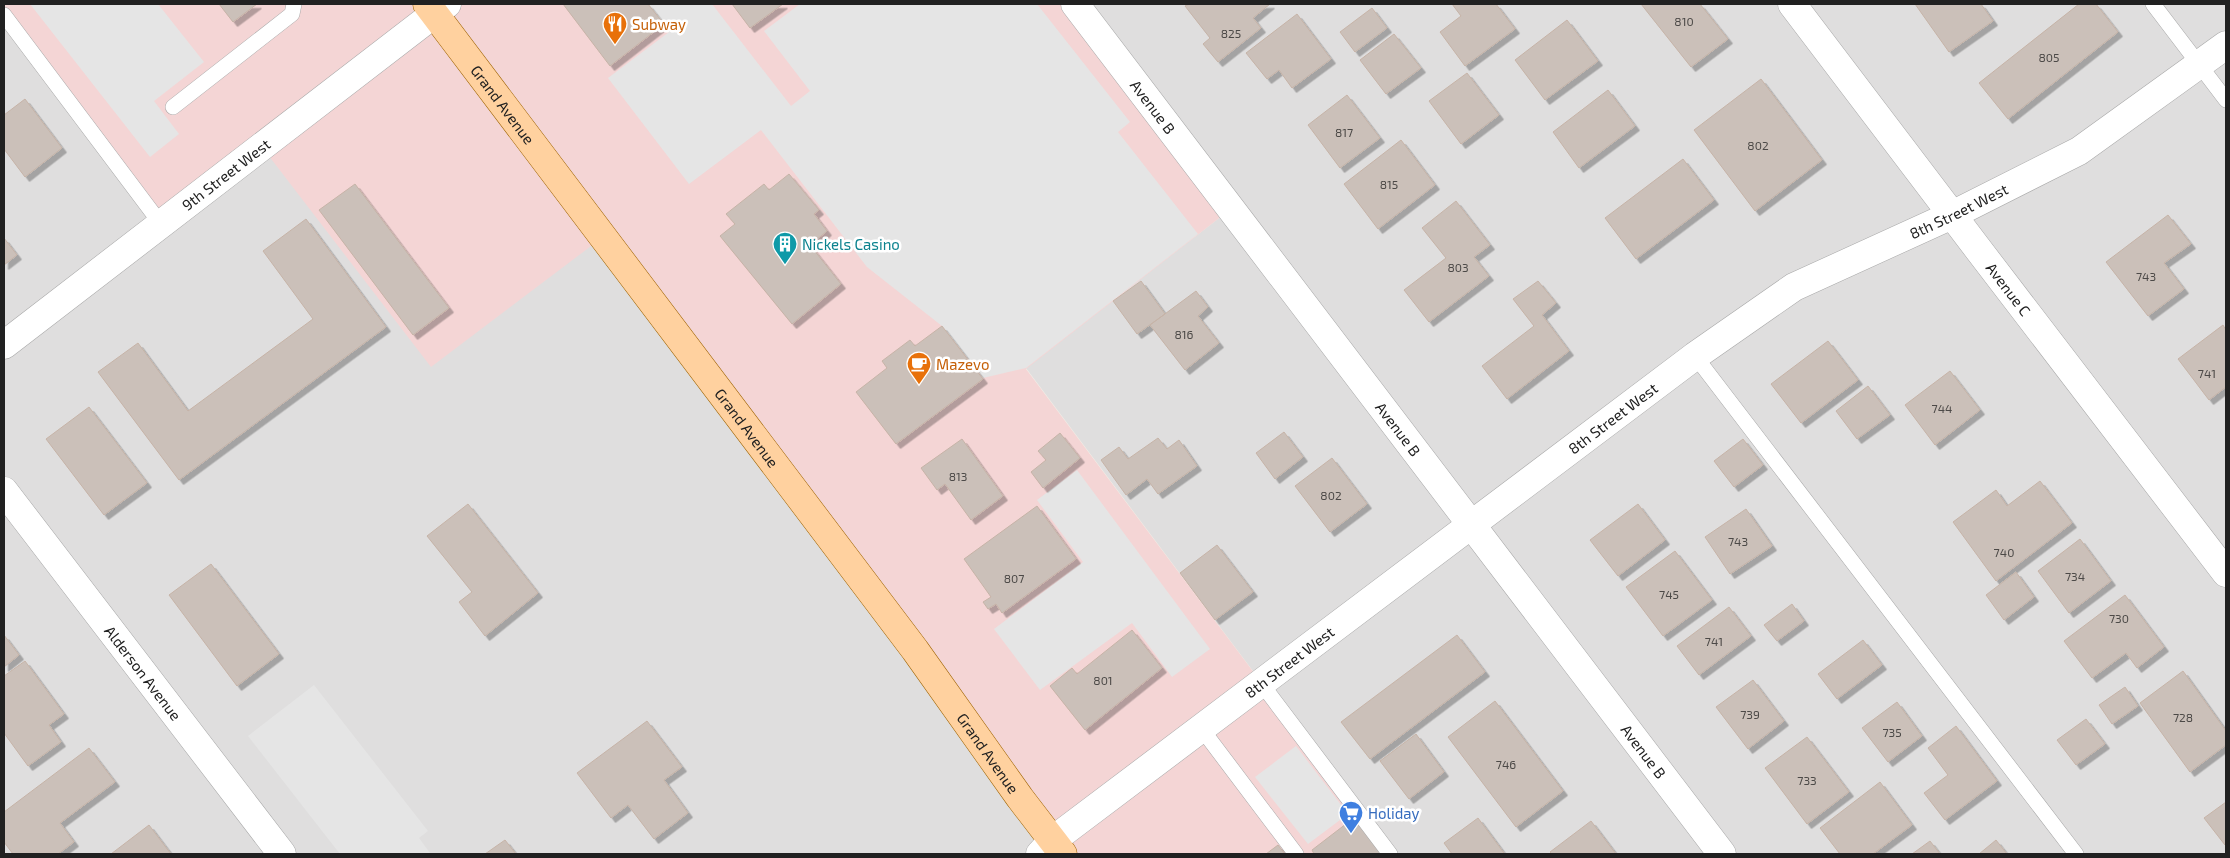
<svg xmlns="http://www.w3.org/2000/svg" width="2230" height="858" font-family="'Exo 2',sans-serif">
<defs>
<filter id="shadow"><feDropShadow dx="4.5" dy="4.5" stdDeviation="0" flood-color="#0004"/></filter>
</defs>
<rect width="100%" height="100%" fill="#f2eee6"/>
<!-- residential -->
<path fill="#dfdede" d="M1076,4H2226V854H1390L1026,368L1232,208Z
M4,17L262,146L603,237L1020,798L1040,854H4Z"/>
<!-- commercial -->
<path fill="#f4d5d5" d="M4,4H1076L1232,208L1026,369L1390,854H1051L1053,840L603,237L431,367L262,147L161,224L4,16Z"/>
<!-- parking -->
<path fill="#e5e5e5" d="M30,4H158L204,62L154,101L179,134L150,157Z
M648,4H712L791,106L810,91L764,31L800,4H1037L1130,122L1118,132L1198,234L1026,368L983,378L942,326L867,267L761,130L689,184L608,78L669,32Z
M1077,470L1210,649L1172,677L1132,623L1040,690L994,629L1083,562L1037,500Z
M314,685L428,831L419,838L430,853L428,854H340L248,736Z
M1296,746L1348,814L1308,844L1255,777Z"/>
<!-- building -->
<path fill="#cbc0b9" stroke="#c6b3a7" filter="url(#shadow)" d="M219,4H257L233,22Z
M563,4H648L664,24L610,66Z
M732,4H783L750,28Z
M1189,4H1270L1253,18L1261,28L1218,62L1203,44L1210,38L1185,6Z
M1452,4H1496L1515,29L1465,66L1440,32L1461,16Z
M1641,4H1700L1728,39L1691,67Z
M1915,4H1981L1993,21L1949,52Z
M2079,4H2096L2118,32L2008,119L1979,83Z
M1372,8L1387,28L1355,52L1340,32Z
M1297,14L1331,59L1292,88L1279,70L1267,79L1246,53Z
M1567,20L1598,61L1545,100L1515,60Z
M1394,34L1421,68L1386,94L1360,60Z
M1467,73L1499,115L1461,144L1429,101Z
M1761,79L1822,160L1755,211L1694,130Z
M1608,90L1635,126L1579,168L1553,132Z
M1347,95L1380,138L1340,168L1308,125Z
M25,99L62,148L25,177L4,149V115Z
M1401,140L1435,185L1378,229L1344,184Z
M1683,159L1714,200L1636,259L1605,218Z
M789,174L819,210L814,214L827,231L810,245L841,284L792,324L720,236L735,224L726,214L764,184L769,190Z
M355,184L449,308L413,335L319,210Z
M1456,201L1490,245L1474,257L1489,276L1429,322L1404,290L1446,258L1422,228Z
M2168,215L2191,244L2164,263L2184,289L2148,316L2106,262Z
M306,219L386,327L179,480L98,372L138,343L188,411L313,319L263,251Z
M4,238L17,255L4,265Z
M1141,281L1165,314L1137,334L1113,301Z
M1538,281L1556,303L1542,315L1569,351L1507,399L1482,366L1534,326L1513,299Z
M1196,291L1208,307L1198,316L1219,343L1185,370L1150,325Z
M2223,325L2226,330V387L2209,400L2178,359Z
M942,326L983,379L896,444L856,392L887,368L882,361L910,340L915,346Z
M1828,341L1858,380L1801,423L1771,384Z
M1950,371L1980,410L1935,445L1905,405Z
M1868,386L1890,415L1857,439L1836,411Z
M89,407L147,483L104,515L46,439Z
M1284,432L1303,457L1275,479L1256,453Z
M1060,433L1080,458L1043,488L1031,472L1046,460L1038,451Z
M1158,438L1167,449L1179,440L1197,466L1158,494L1147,479L1126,495L1101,460L1119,447L1128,459Z
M962,439L1003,496L971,520L945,484L937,490L921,468Z
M1743,439L1763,465L1734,487L1714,461Z
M1332,458L1367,504L1330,532L1295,486Z
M2040,481L2072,523L1996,581L1953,522L1996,490L2007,506Z
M468,504L538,593L485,636L459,602L472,592L427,536Z
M1638,504L1665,540L1618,576L1590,540Z
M1037,506L1076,559L1002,613L996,604L988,609L983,602L991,597L964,559Z
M1746,509L1772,546L1730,574L1705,537Z
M2080,539L2111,581L2069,613L2038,571Z
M1217,545L1253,592L1215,620L1180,573Z
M1675,551L1712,600L1663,636L1626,587Z
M211,564L279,654L237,686L169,595Z
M2016,572L2034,597L2004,620L1986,595Z
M2125,595L2164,647L2137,668L2126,653L2092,678L2064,641Z
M1792,604L1804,621L1777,641L1764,625Z
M1729,607L1751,636L1699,675L1677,646Z
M1132,630L1162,668L1085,730L1050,686L1072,668L1077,674Z
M4,635L19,655L4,667Z
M1457,635L1485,672L1370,759L1341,722Z
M1863,640L1882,665L1837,699L1818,674Z
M25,661L64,714L49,725L61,742L28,766L4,733V676Z
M2183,671L2226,731V745L2190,772L2140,703Z
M1753,680L1784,721L1748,749L1716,707Z
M2125,687L2138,706L2112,724L2099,705Z
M1495,701L1563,791L1516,827L1448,737Z
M1897,702L1922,736L1888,762L1862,728Z
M2086,719L2105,744L2076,765L2057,740Z
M647,721L682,767L664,780L688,813L654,839L628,805L611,818L577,773Z
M1956,726L1997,781L1945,820L1924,793L1948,775L1928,748Z
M1416,734L1444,772L1409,799L1380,761Z
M1807,737L1849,792L1807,824L1765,768Z
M89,748L115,782L60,823L74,842L58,854H13L4,842V812Z
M1880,782L1912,825L1873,854H1840L1820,828Z
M2226,802V844L2225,845L2204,818Z
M1355,817L1383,854H1314L1312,850Z
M1478,818L1504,853L1501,854H1452L1444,843Z
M1591,821L1616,854H1552L1550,852Z
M149,825L171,854H111Z
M505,840L516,854H485Z
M1996,840L2007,854H1979Z
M1930,841L1940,854H1912Z
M1278,845L1285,854H1266Z"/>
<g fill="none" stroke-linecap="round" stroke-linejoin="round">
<defs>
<path id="service" d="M2153,4L2226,100
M4,15L161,224
M173,107L292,14L294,4
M1695,356L2076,854
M1261,683L1390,854
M1201,728L1296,854"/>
<g id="minor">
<path id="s1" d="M1075,4L1722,854"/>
<path id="s2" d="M1792,4L1978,249L2226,573"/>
<path id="s3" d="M4,345L447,4"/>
<path id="s4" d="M4,491L282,854"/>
</g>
<g id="tertiary">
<path id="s5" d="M1040,854L1053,840L1695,356L1794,287L1952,215L2079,151L2226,45"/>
</g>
<g id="primary">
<path id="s6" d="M427,4L915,650L1020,798L1063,854"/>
</g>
</defs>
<!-- service casing -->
<use href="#service" stroke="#a8a8a8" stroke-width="16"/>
<!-- minor casing -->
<use href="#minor" stroke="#a8a8a8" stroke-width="29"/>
<!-- tertiary casing -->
<use href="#tertiary" stroke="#a8a8a8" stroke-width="29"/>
<!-- primary casing -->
<use href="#primary" stroke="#9e6300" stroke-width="29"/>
<!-- service -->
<use href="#service" stroke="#fff" stroke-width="15"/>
<!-- minor -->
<use href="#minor" stroke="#fff" stroke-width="28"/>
<!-- tertiary -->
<use href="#tertiary" stroke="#fff" stroke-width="28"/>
<!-- primary -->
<use href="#primary" stroke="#ffd19f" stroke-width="28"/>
</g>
<!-- icons -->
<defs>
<symbol id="restaurant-pin" viewBox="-11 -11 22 30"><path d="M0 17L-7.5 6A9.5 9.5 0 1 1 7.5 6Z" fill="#e8710a" stroke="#fff"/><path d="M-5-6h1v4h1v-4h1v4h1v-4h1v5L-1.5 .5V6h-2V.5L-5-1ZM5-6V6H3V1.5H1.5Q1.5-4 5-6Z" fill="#fff"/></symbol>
<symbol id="building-pin" viewBox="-11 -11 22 30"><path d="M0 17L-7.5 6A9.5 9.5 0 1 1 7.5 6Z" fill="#0f9aa8" stroke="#fff"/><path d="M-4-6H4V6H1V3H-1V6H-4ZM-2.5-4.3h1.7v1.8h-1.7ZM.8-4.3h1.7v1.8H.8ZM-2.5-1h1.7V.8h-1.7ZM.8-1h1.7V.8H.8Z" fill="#fff"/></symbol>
<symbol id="cafe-pin" viewBox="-11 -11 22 30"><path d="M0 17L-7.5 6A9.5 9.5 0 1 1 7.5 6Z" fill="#e8710a" stroke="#fff"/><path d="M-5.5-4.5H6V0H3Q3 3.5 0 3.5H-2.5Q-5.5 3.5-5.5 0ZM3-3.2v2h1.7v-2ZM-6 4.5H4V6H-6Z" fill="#fff"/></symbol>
<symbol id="supermarket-pin" viewBox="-11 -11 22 30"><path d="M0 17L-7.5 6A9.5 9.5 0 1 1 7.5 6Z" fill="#3f7fe0" stroke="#fff"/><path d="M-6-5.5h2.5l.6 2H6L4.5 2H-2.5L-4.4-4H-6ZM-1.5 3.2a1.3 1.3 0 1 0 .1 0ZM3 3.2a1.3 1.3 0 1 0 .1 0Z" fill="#fff"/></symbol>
</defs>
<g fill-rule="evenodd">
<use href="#restaurant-pin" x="601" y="10" width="28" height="38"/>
<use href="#building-pin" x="771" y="230" width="28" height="38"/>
<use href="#cafe-pin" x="905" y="350" width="28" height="38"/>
<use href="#supermarket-pin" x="1337" y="799" width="28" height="38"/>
</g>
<g text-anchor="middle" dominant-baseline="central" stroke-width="5" stroke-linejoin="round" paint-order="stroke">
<!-- number labels -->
<g font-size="12" fill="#4c4947">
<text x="1684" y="21">810</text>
<text x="1231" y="33">825</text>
<text x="2049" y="57">805</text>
<text x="1344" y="132">817</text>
<text x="1758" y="145">802</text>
<text x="1389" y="184">815</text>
<text x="1458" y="267">803</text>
<text x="2146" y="276">743</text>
<text x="1184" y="334">816</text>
<text x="2207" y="373">741</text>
<text x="1942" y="408">744</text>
<text x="958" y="476">813</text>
<text x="1331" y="495">802</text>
<text x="1738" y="541">743</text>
<text x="2004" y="552">740</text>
<text x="2075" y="576">734</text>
<text x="1014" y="578">807</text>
<text x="1669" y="594">745</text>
<text x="2119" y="618">730</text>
<text x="1714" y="641">741</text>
<text x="1103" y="680">801</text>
<text x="1750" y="714">739</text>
<text x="2183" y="717">728</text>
<text x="1892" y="732">735</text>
<text x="1506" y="764">746</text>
<text x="1807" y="780">733</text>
</g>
<!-- food labels -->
<g font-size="15" fill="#c56008" stroke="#fff" text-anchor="start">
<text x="632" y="24">Subway</text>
<text x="936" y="364">Mazevo</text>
</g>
<!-- street labels -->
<g font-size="15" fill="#212121" stroke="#fff">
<text stroke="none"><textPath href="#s6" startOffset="126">Grand Avenue</textPath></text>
<text stroke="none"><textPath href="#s1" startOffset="129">Avenue B</textPath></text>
<text stroke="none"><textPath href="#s3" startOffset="280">9th Street West</textPath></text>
<text stroke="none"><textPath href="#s5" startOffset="1125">8th Street West</textPath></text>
<text stroke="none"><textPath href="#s2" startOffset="358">Avenue C</textPath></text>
<text stroke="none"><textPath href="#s5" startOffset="720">8th Street West</textPath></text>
<text stroke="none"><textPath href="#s6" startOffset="531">Grand Avenue</textPath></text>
<text stroke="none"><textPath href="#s1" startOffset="534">Avenue B</textPath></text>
<text stroke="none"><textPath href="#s5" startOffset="315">8th Street West</textPath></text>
<text stroke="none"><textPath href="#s4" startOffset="229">Alderson Avenue</textPath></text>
<text stroke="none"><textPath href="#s1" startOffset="939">Avenue B</textPath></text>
<text stroke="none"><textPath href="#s6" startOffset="936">Grand Avenue</textPath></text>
</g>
<!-- culture labels -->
<g font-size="15" fill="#0d838f" stroke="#fff" text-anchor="start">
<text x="802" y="244">Nickels Casino</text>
</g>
<!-- shop labels -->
<g font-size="15" fill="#366cbe" stroke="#fff" text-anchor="start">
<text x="1368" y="813">Holiday</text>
</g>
</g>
<!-- border -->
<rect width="2230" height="858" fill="none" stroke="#212121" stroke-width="10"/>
</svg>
